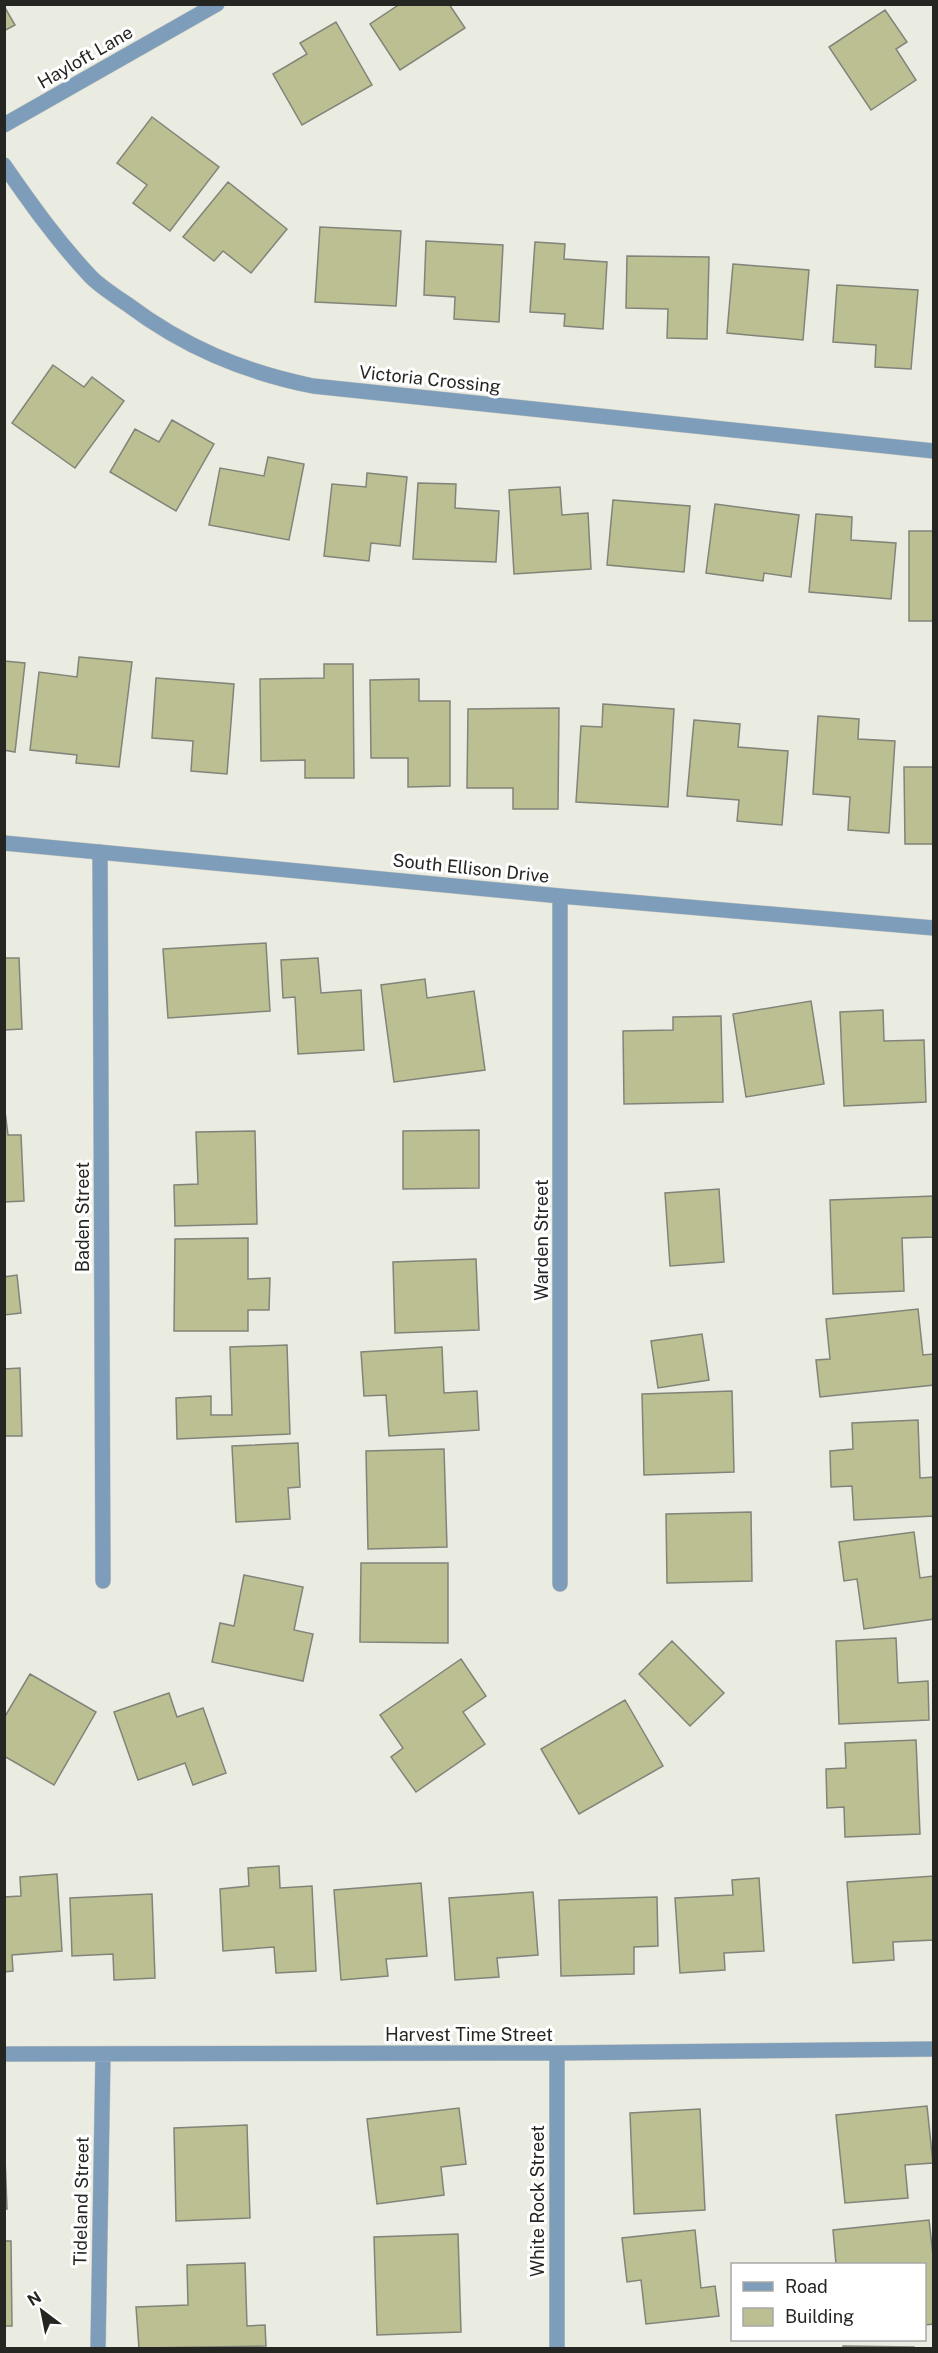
<svg xmlns="http://www.w3.org/2000/svg" width="938" height="2353" font-family="'Public Sans',sans-serif">
<rect width="100%" height="100%" fill="#eaebe1"/>
<!-- building -->
<path fill="#bbbf91" stroke="#82847a" stroke-width="1.5" d="M400,4H449L465,28L400,70L370,24Z
M4,6L15,25L4,31Z
M885,10L907,42L896,49L916,80L871,110L829,47Z
M336,22L372,85L302,125L273,74L307,54L300,43Z
M152,117L219,167L170,231L133,203L147,185L117,163Z
M228,182L287,229L251,273L223,251L214,261L183,237Z
M320,227L401,231L396,306L315,302Z
M426,241L503,245L499,322L454,319L455,297L424,295Z
M535,242L565,244L564,259L607,262L603,329L564,326L565,314L530,312Z
M627,256L709,257L707,339L667,338L668,309L626,308Z
M733,264L809,270L803,340L727,333Z
M837,285L918,290L911,369L875,367L876,345L833,342Z
M53,365L84,387L92,377L124,401L75,468L12,423Z
M172,420L214,444L176,511L110,472L135,429L159,442Z
M268,457L304,464L289,540L209,525L220,468L264,476Z
M367,473L407,477L400,546L371,543L369,561L324,556L332,484L366,487Z
M418,483L456,484L455,508L499,511L496,562L413,559Z
M560,487L562,515L588,513L591,569L514,574L509,490Z
M613,500L690,506L684,572L607,565Z
M715,504L799,515L791,577L764,573L763,581L706,573Z
M816,514L852,517L851,540L896,543L891,599L809,592Z
M909,531H934V621H909Z
M79,657L132,662L119,767L76,763L77,755L30,750L39,672L77,677Z
M4,661L25,663L15,752L4,750Z
M324,664H353L354,778H305V760L261,761L260,679L324,678Z
M156,678L234,684L227,774L191,771L193,741L152,738Z
M419,679V701H450V786L408,787V758H371L370,680Z
M603,704L674,709L668,807L576,802L581,726L602,727Z
M559,708L558,809H513V788H467L468,709Z
M818,716L859,719L858,739L895,741L889,833L848,830L850,797L813,794Z
M694,720L740,724L738,747L788,751L782,825L737,821L739,800L687,796Z
M904,767H934V844H905Z
M266,943L270,1011L168,1018L163,949Z
M4,958H19L22,1029L4,1030Z
M318,958L321,993L361,990L364,1050L298,1054L295,997L283,998L281,960Z
M425,979L427,998L474,991L485,1070L394,1082L381,985Z
M811,1001L824,1084L746,1097L733,1014Z
M883,1010L884,1041L924,1040L926,1102L844,1106L840,1012Z
M721,1016L723,1102L624,1104L623,1031L673,1030V1017Z
M4,1103L8,1135H21L24,1201L4,1202Z
M479,1130V1188L403,1189V1131Z
M255,1131L257,1224L175,1226L174,1185L198,1184L196,1132Z
M719,1189L724,1262L670,1266L665,1193Z
M934,1196V1237L902,1238L904,1291L833,1294L830,1200Z
M248,1238V1279L270,1278L269,1310H248V1331H174L175,1239Z
M476,1259L479,1330L395,1333L393,1262Z
M17,1275L21,1313L4,1315V1277Z
M918,1309L923,1355L933,1354L934,1385L820,1397L816,1360L830,1359L826,1319Z
M702,1334L709,1380L658,1388L651,1341Z
M287,1345L290,1434L177,1439L176,1398L211,1396V1415H232L230,1347Z
M442,1347L444,1393L477,1391L479,1430L389,1436L386,1395L364,1396L361,1352Z
M20,1368L22,1436H4V1369Z
M732,1391L734,1472L644,1475L642,1394Z
M918,1420L920,1478L934,1477V1516L854,1520L852,1486L831,1487L830,1451L853,1449L852,1423Z
M298,1443L300,1487L288,1488L290,1519L236,1522L232,1446Z
M444,1449L447,1547L368,1549L366,1451Z
M751,1512L752,1581L667,1583L666,1514Z
M914,1532L920,1578L933,1576L934,1619L864,1629L857,1579L844,1581L839,1542Z
M361,1563H448V1643L360,1642Z
M244,1575L303,1587L294,1630L313,1634L303,1681L212,1662L220,1623L234,1626Z
M896,1638L898,1683L928,1681L929,1720L839,1724L836,1641Z
M672,1641L724,1693L690,1726L639,1674Z
M461,1659L486,1696L463,1712L485,1744L416,1792L391,1757L403,1748L380,1715Z
M30,1674L96,1712L54,1785L4,1756V1718Z
M169,1693L177,1717L203,1708L226,1773L193,1785L185,1763L138,1780L114,1712Z
M625,1700L663,1766L579,1814L541,1749Z
M916,1740L920,1834L845,1837L844,1807L827,1808L826,1769L846,1768L845,1743Z
M279,1866L280,1888L312,1886L316,1971L276,1973L274,1947L223,1951L220,1889L249,1886L248,1868Z
M57,1874L62,1951L12,1955L13,1971L4,1972V1897L21,1896L20,1877Z
M934,1876V1940L893,1942L894,1960L853,1963L847,1882Z
M759,1878L764,1951L724,1953L725,1970L680,1973L675,1898L733,1895L732,1880Z
M421,1883L427,1956L386,1959L388,1976L341,1980L334,1890Z
M533,1892L538,1955L497,1958L499,1977L455,1980L449,1898Z
M152,1894L155,1978L114,1980L113,1954L72,1956L70,1898Z
M657,1897L658,1946L634,1947V1974L561,1976L559,1900Z
M927,2106L933,2163L905,2165L908,2198L845,2203L836,2115Z
M459,2108L466,2164L441,2167L444,2195L377,2204L367,2119Z
M700,2109L705,2210L634,2214L630,2113Z
M247,2125L250,2218L176,2221L174,2128Z
M5,2158L7,2209H4V2158Z
M929,2220L934,2264V2324L924,2325V2264H836L833,2230Z
M695,2230L701,2288L715,2286L719,2316L646,2324L641,2280L627,2282L622,2238Z
M458,2234L461,2332L377,2335L374,2237Z
M4,2241H11L12,2326H4Z
M245,2263L247,2326L265,2325L266,2346L139,2348L136,2307L188,2305L187,2265Z
M843,2346L914,2347V2348H843Z"/>
<g fill="none" stroke-linecap="round" stroke-linejoin="round">
<defs>
<path id="minor" d="M4,125L217,4
M4,165C31,204 58,242 91,277C101,287 115,296 127,304C184,347 244,372 313,386L934,451
M4,843L560,896L934,928
M100,852L103,1581
M560,896V1584
M4,2054L557,2053L934,2049
M98,2348L103,2054
M557,2348V2053"/>
</defs>
<!-- minor casing -->
<use href="#minor" stroke="#c7c8bf" stroke-width="16"/>
<!-- minor -->
<use href="#minor" stroke="#7e9dba" stroke-width="15"/>
</g>
<g text-anchor="middle" dominant-baseline="central" stroke-width="6" stroke-linejoin="round" paint-order="stroke">
<!-- street labels -->
<g font-size="18" fill="#252622" stroke="#fff">
<text transform="translate(85 57) rotate(-30)">Hayloft Lane</text>
<text transform="translate(430 379) rotate(6)">Victoria Crossing</text>
<text transform="translate(471 868) rotate(6)">South Ellison Drive</text>
<text transform="translate(82 1217) rotate(-90)">Baden Street</text>
<text transform="translate(541 1240) rotate(-90)">Warden Street</text>
<text x="469" y="2034">Harvest Time Street</text>
<text transform="translate(81 2201) rotate(-89)">Tideland Street</text>
<text transform="translate(537 2201) rotate(-90)">White Rock Street</text>
</g>
</g>
<!-- border -->
<rect width="938" height="2353" fill="none" stroke="#252622" stroke-width="12"/>
<!-- legend -->
<rect x="731" y="2263" width="195" height="78" fill="#ffffff" stroke="#a8a8a7" stroke-width="1.5"/>
<rect x="743" y="2282" width="30" height="9" fill="#7e9dba" stroke="#a8a8a7" stroke-width="1.5"/>
<text x="785" y="2293" font-size="18" fill="#252622">Road</text>
<rect x="743" y="2308" width="30" height="18" fill="#bbbf91" stroke="#a8a8a7" stroke-width="1.5"/>
<text x="785" y="2323" font-size="18" fill="#252622">Building</text>
<!-- north arrow -->
<g transform="translate(42 2311) rotate(328)" stroke="#ffffff" stroke-width="4.5" paint-order="stroke">
<path d="M0-4.5L10 22L0 15L-10 22Z" fill="#252622"/>
<text y="-9" font-size="16" font-weight="bold" text-anchor="middle" fill="#252622">N</text>
</g>
</svg>
